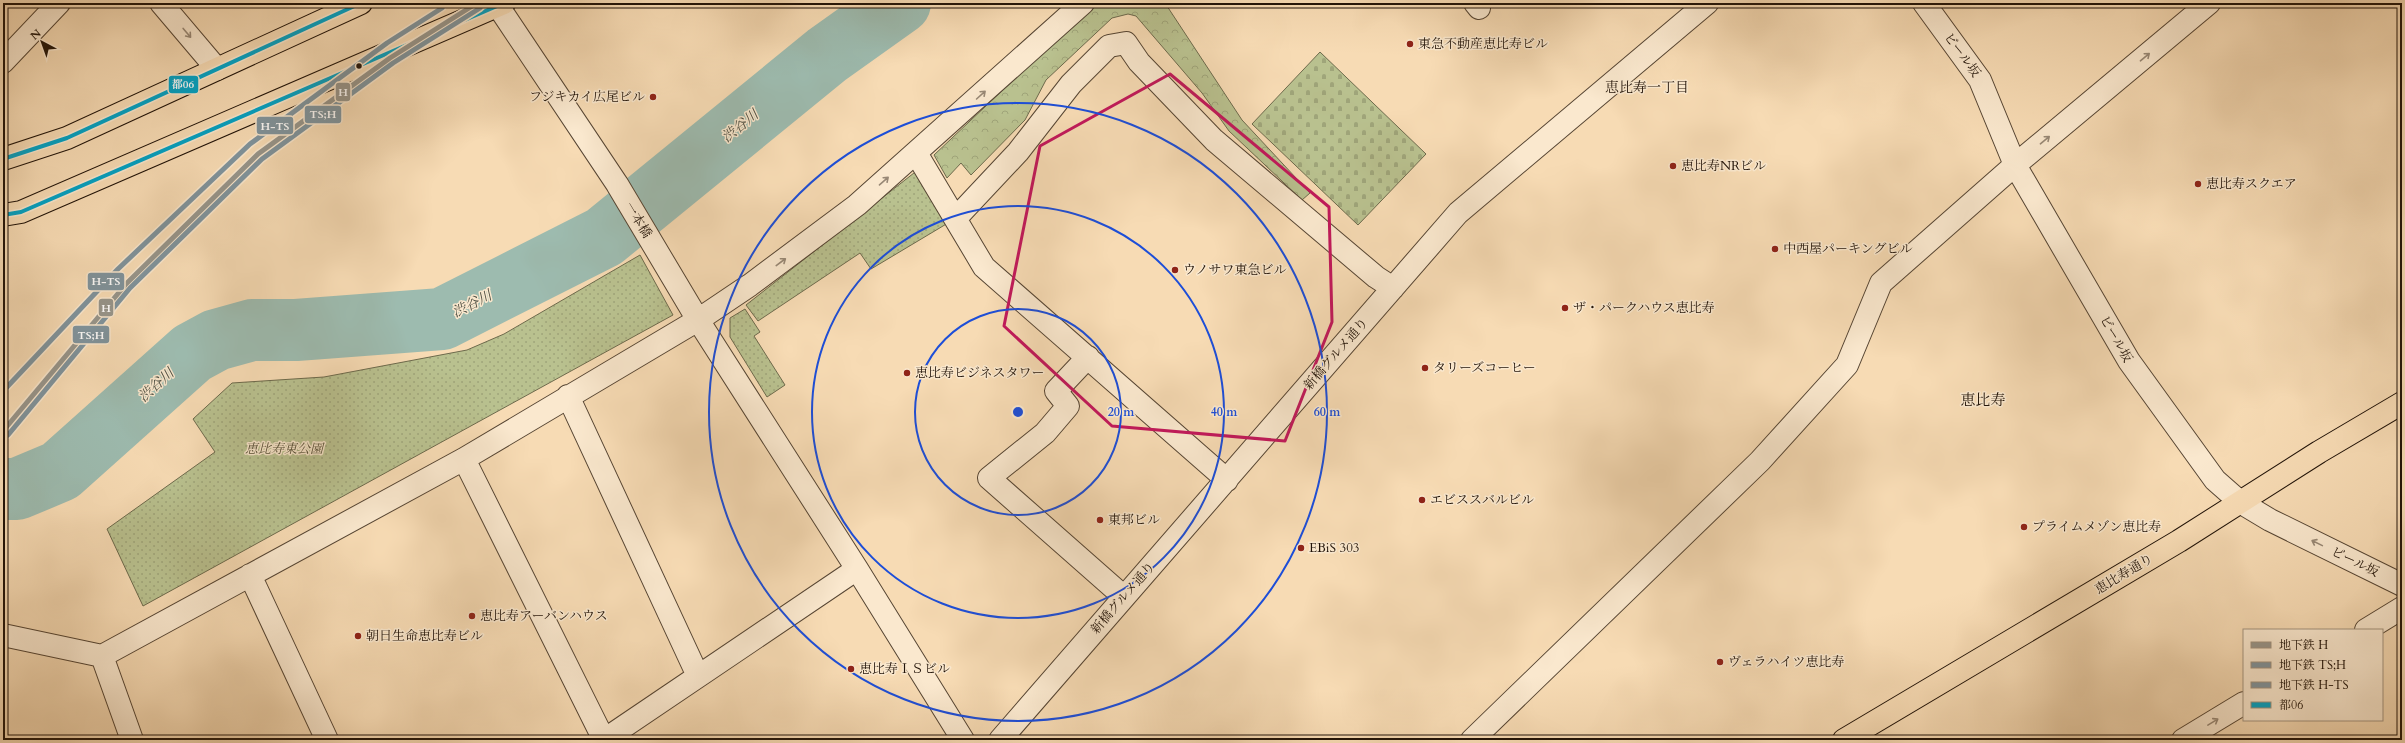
<svg xmlns="http://www.w3.org/2000/svg" width="2405" height="743" font-family="Cardo,'Noto Serif JP',serif">
<defs>
<pattern id="grass-dots" width="8" height="8" patternUnits="userSpaceOnUse"><rect width="8" height="8" fill="#b9c18f"/><path d="M2 2h.1M6 6h.1" fill="none" stroke="#9fa57a" stroke-width="1.8" stroke-linecap="round"/></pattern>
<pattern id="forest-crowns" width="20" height="18" patternUnits="userSpaceOnUse"><rect width="20" height="18" fill="#b9c18f"/><path d="M2 6a3 3 0 1 1 6 0M12 15a3 3 0 1 1 6 0" fill="none" stroke="#9fa57a"/></pattern>
<pattern id="cemetery-stones" width="16" height="16" patternUnits="userSpaceOnUse"><rect width="16" height="16" fill="#b9c18f"/><path d="M2 7V4a2 2 0 0 1 4 0v3zM10 15v-3a2 2 0 0 1 4 0v3z" fill="#9fa57a"/></pattern>
</defs>
<rect width="100%" height="100%" fill="#f7dbb4"/>
<filter id="stains"><feTurbulence type="fractalNoise" baseFrequency=".005" numOctaves="4"/><feColorMatrix values="0 0 0 0 .2 0 0 0 0 .09 0 0 0 0 .02 0 0 0 .5 -.17"/></filter>
<radialGradient id="worn" r=".72"><stop offset=".6" stop-color="#630" stop-opacity="0"/><stop offset="1" stop-color="#630" stop-opacity=".3"/></radialGradient>
<!-- grass -->
<path fill="url(#grass-dots)" stroke="#6d6a4c" d="M919,169L948,223L871,269L860,253L758,321L746,305Z
M640,255L673,315L143,606L107,529L215,452L193,419L232,383L324,377L467,350L504,334Z
M745,309L760,332L754,336L785,385L767,397L730,337V318Z"/>
<!-- forest -->
<path fill="url(#forest-crowns)" stroke="#6d6a4c" d="M1095,3H1165L1242,120L1310,193L1302,200L1229,131L1202,93L1136,16L1128,14L1112,18L1046,80L1025,120L971,175L961,163L947,178L934,155Z"/>
<!-- cemetery -->
<path fill="url(#cemetery-stones)" stroke="#6d6a4c" d="M1320,52L1426,154L1358,225L1252,124Z"/>
<g fill="none" stroke-linecap="round" stroke-linejoin="round">
<!-- river -->
<path stroke="#9dbbaf" stroke-width="62" d="M3,489H17L60,471L192,353L216,340L252,330H296L442,319L604,237L827,55L900,3"/>
<defs>
<path id="minor" d="M161,3L217,69
M1475,3L1479,8
M1924,3L1980,80L2015,165L2129,361L2215,480L2240,502L2270,520L2402,585
M498,6L617,184L698,320L857,569L963,740
M3,62L59,3
M916,153L984,267L1227,480
M956,218L1018,152L1071,84L1109,46L1126,43L1139,62L1214,140L1376,277L1393,288
M1088,357L1056,391L1068,406L1045,433L989,478L1124,597
M568,396L698,676
M464,459L604,740
M250,575L327,740
M2366,630L2402,608
M3,635L102,656
M132,740L102,656L464,459L698,320L750,285L857,205L1083,3
M604,740L857,569
M1000,740L1458,213L1707,3
M1472,740L1760,461L1847,365L1881,283L2015,165L2209,3
M2183,740L2244,703"/>
<path id="major" d="M3,159L67,138L361,3
M3,215L21,212L504,3
M1844,740L2179,541L2319,452L2402,403"/>
</defs>
<!-- minor casing -->
<use href="#minor" stroke="#564533" stroke-width="24"/>
<!-- major casing -->
<use href="#major" stroke="#211308" stroke-width="24"/>
<!-- minor -->
<use href="#minor" stroke="#fae8ce" stroke-width="22"/>
<!-- major -->
<use href="#major" stroke="#f7dbb4" stroke-width="22"/>
<defs>
<path id="bus-1" d="M3,159L67,138L361,3
M3,215L21,212L504,3"/>
</defs>
<!-- bus-1 casing -->
<use href="#bus-1" stroke="#fae8ce" stroke-width="7"/>
<!-- bus-1 -->
<use href="#bus-1" stroke="#02a2c4" stroke-width="4"/>
<defs>
<path id="metro-1" d="M3,431L126,284L258,154L390,58L477,3"/>
<path id="metro-2" d="M8,435L130,288L262,159L393,63L480,8"/>
<path id="metro-3" d="M7,387L118,269L250,144L387,43L442,8"/>
</defs>
<!-- metro-1 casing -->
<use href="#metro-1" stroke="#fae8ce" stroke-width="8"/>
<!-- metro-2 casing -->
<use href="#metro-2" stroke="#fae8ce" stroke-width="8"/>
<!-- metro-3 casing -->
<use href="#metro-3" stroke="#fae8ce" stroke-width="8"/>
<!-- metro-1 -->
<use href="#metro-1" stroke="#97958b" stroke-width="5"/>
<!-- metro-2 -->
<use href="#metro-2" stroke="#80949d" stroke-width="5"/>
<!-- metro-3 -->
<use href="#metro-3" stroke="#80949d" stroke-width="5"/>
</g>
<!-- one-way arrows -->
<defs><path id="oneway-shaft" d="M-6 0H5M1.5-3L5.5 0L1.5 3" fill="none" stroke-width="1.6" stroke-linecap="round" stroke-linejoin="round"/></defs>
<g stroke="#988875">
<use href="#oneway-shaft" transform="translate(187 33) rotate(50)"/>
<use href="#oneway-shaft" transform="translate(2145 57) rotate(-40)"/>
<use href="#oneway-shaft" transform="translate(981 95) rotate(-42)"/>
<use href="#oneway-shaft" transform="translate(2045 140) rotate(-40)"/>
<use href="#oneway-shaft" transform="translate(884 181) rotate(-41)"/>
<use href="#oneway-shaft" transform="translate(781 262) rotate(-37)"/>
<use href="#oneway-shaft" transform="translate(2317 543) rotate(-154)"/>
<use href="#oneway-shaft" transform="translate(2213 722) rotate(-31)"/>
</g>
<!-- marked area -->
<path fill="none" stroke="#c2185b" stroke-width="3" stroke-linejoin="round" d="M1170,74L1329,207L1332,322L1285,441L1112,426L1004,326L1040,146Z"/>
<!-- distance rings -->
<g fill="none" stroke="#1d4ed8" stroke-width="2">
<circle cx="1018" cy="412" r="103"/>
<circle cx="1018" cy="412" r="206"/>
<circle cx="1018" cy="412" r="309"/>
</g>
<!-- markers -->
<g fill="#8f2418" stroke="#fae8ce" stroke-width="1.5">
<circle cx="1410" cy="44" r="4"/>
<circle cx="653" cy="97" r="4"/>
<circle cx="1673" cy="166" r="4"/>
<circle cx="2198" cy="184" r="4"/>
<circle cx="1775" cy="249" r="4"/>
<circle cx="1175" cy="270" r="4"/>
<circle cx="1565" cy="308" r="4"/>
<circle cx="1425" cy="368" r="4"/>
<circle cx="907" cy="373" r="4"/>
<circle cx="1422" cy="500" r="4"/>
<circle cx="1100" cy="520" r="4"/>
<circle cx="2024" cy="527" r="4"/>
<circle cx="1301" cy="548" r="4"/>
<circle cx="472" cy="616" r="4"/>
<circle cx="358" cy="636" r="4"/>
<circle cx="1720" cy="662" r="4"/>
<circle cx="851" cy="669" r="4"/>
</g>
<circle fill="#211308" stroke="#fae8ce" stroke-width="1.5" cx="359" cy="66" r="3.5"/>
<g text-anchor="middle" dominant-baseline="central" stroke-width="3" stroke-linejoin="round" paint-order="stroke">
<!-- poi labels -->
<g font-size="13" fill="#211308" stroke="#fae8ce" text-anchor="start">
<text x="1418" y="44">東急不動産恵比寿ビル</text>
<text x="645" y="97" text-anchor="end">フジキカイ広尾ビル</text>
<text x="1681" y="166">恵比寿NRビル</text>
<text x="2206" y="184">恵比寿スクエア</text>
<text x="1783" y="249">中西屋パーキングビル</text>
<text x="1183" y="270">ウノサワ東急ビル</text>
<text x="1573" y="308">ザ・パークハウス恵比寿</text>
<text x="1433" y="368">タリーズコーヒー</text>
<text x="915" y="373">恵比寿ビジネスタワー</text>
<text x="1430" y="500">エビススバルビル</text>
<text x="1108" y="520">東邦ビル</text>
<text x="2032" y="527">プライムメゾン恵比寿</text>
<text x="1309" y="548">EBiS 303</text>
<text x="480" y="616">恵比寿アーバンハウス</text>
<text x="366" y="636">朝日生命恵比寿ビル</text>
<text x="1728" y="662">ヴェラハイツ恵比寿</text>
<text x="859" y="669">恵比寿ＩＳビル</text>
</g>
<!-- street labels -->
<g font-size="13" fill="#211308" stroke="#fae8ce">
<text transform="translate(1962 55) rotate(54)">ビール坂</text>
<text transform="translate(638 220) rotate(59)">一本橋</text>
<text transform="translate(2116 339) rotate(60)">ビール坂</text>
<text transform="translate(1336 354) rotate(-49)">新橋グルメ通り</text>
<text transform="translate(2355 562) rotate(26)">ビール坂</text>
<text transform="translate(2124 574) rotate(-31)">恵比寿通り</text>
<text transform="translate(1123 598) rotate(-49)">新橋グルメ通り</text>
</g>
<!-- park labels -->
<g font-size="13" font-style="italic" fill="#565037" stroke="#fae8ce">
<text x="284" y="449">恵比寿東公園</text>
</g>
<!-- neighbourhood labels -->
<g font-size="14" fill="#211308" stroke="#fae8ce">
<text x="1647" y="87">恵比寿一丁目</text>
</g>
<!-- water labels -->
<g font-size="14" font-style="italic" fill="#4c4e42" stroke="#fae8ce">
<text transform="translate(740 126) rotate(-39)">渋谷川</text>
<text transform="translate(472 304) rotate(-27)">渋谷川</text>
<text transform="translate(156 385) rotate(-42)">渋谷川</text>
</g>
<!-- quarter labels -->
<g font-size="15" fill="#211308" stroke="#fae8ce">
<text x="1983" y="400">恵比寿</text>
</g>
</g>
<circle cx="1018" cy="412" r="6" fill="#1d4ed8" stroke="#fae8ce" stroke-width="2"/>
<g font-size="12" text-anchor="middle" font-weight="bold" fill="#1d4ed8" stroke="#fae8ce" stroke-width="3" stroke-linejoin="round" paint-order="stroke">
<text x="1121" y="416">20 m</text>
<text x="1224" y="416">40 m</text>
<text x="1327" y="416">60 m</text>
</g>
<g stroke="#fae8ce" stroke-width="1.5">
<rect x="168" y="75" width="31" height="19" rx="4" fill="#02a2c4"/>
<rect x="335" y="82" width="16" height="20" rx="4" fill="#97958b"/>
<rect x="304" y="105" width="38" height="19" rx="4" fill="#80949d"/>
<rect x="256" y="116" width="38" height="19" rx="4" fill="#80949d"/>
<rect x="87" y="272" width="38" height="19" rx="4" fill="#80949d"/>
<rect x="98" y="298" width="16" height="19" rx="4" fill="#97958b"/>
<rect x="72" y="325" width="38" height="19" rx="4" fill="#80949d"/>
</g>
<g font-size="11" text-anchor="middle" font-weight="bold" fill="#fff">
<text x="183" y="88">都06</text>
<text x="343" y="96">H</text>
<text x="323" y="118">TS;H</text>
<text x="275" y="130">H-TS</text>
<text x="106" y="285">H-TS</text>
<text x="106" y="312">H</text>
<text x="91" y="339">TS;H</text>
</g>
<!-- margin -->
<rect width="2405" height="743" fill="none" stroke="#f7dbb4" stroke-width="16"/>
<rect x="4" y="4" width="2397" height="735" fill="none" stroke="#211308" stroke-width="2"/>
<rect x="8" y="8" width="2389" height="727" fill="none" stroke="#211308"/>
<!-- legend -->
<rect x="2243" y="629" width="140" height="92" fill="#fae8ce" stroke="#a3937f"/>
<rect x="2251" y="642" width="20" height="6" fill="#97958b" stroke="#a3937f"/>
<text x="2279" y="649" font-size="12" fill="#211308">地下鉄 H</text>
<rect x="2251" y="662" width="20" height="6" fill="#80949d" stroke="#a3937f"/>
<text x="2279" y="669" font-size="12" fill="#211308">地下鉄 TS;H</text>
<rect x="2251" y="682" width="20" height="6" fill="#80949d" stroke="#a3937f"/>
<text x="2279" y="689" font-size="12" fill="#211308">地下鉄 H-TS</text>
<rect x="2251" y="702" width="20" height="6" fill="#02a2c4" stroke="#a3937f"/>
<text x="2279" y="709" font-size="12" fill="#211308">都06</text>
<!-- north arrow -->
<g transform="translate(42 42) rotate(319)" stroke="#fae8ce" stroke-width="3" paint-order="stroke">
<path d="M0-3L7 15L0 10L-7 15Z" fill="#211308"/>
<text y="-6" font-size="11" font-weight="bold" text-anchor="middle" fill="#211308">N</text>
</g>
<rect width="100%" height="100%" filter="url(#stains)"/>
<rect width="100%" height="100%" fill="url(#worn)"/>
</svg>
